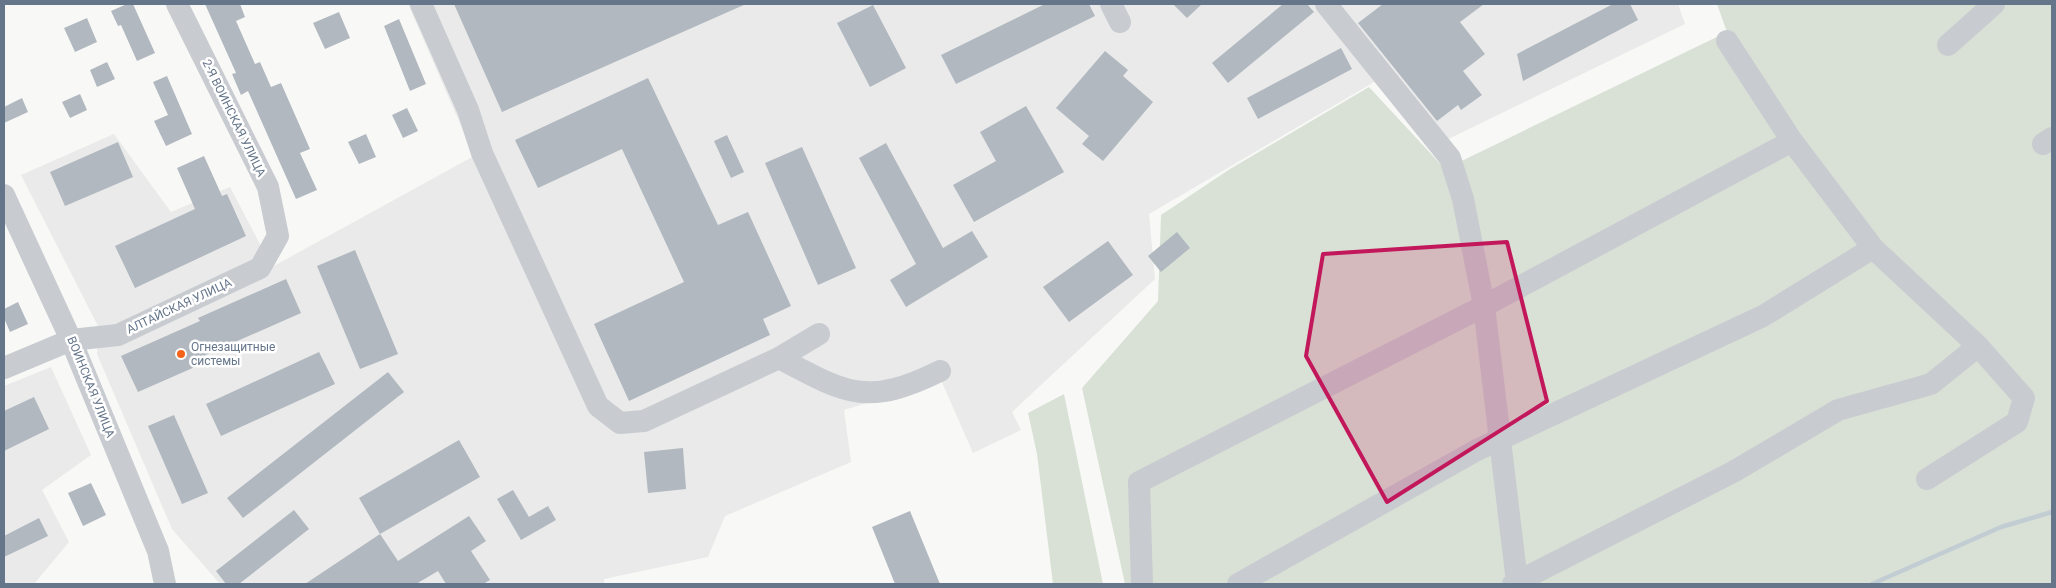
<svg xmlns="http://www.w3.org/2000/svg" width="2056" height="588" font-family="Roboto,sans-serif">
<rect width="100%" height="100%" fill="#f8f9f6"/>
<!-- built -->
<path fill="#e9eae9" d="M408,4H1678L1685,24L1438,144L1381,78L1149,214L1155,279L1012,412L1021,430L973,453L941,380L844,410L851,462L725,516L708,557L604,579V584H220L172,529L97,354L99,328L21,175L114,134L171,212L230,187L272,267L474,156Z
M51,367L91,455L42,490L69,542L34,584H4V386Z"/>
<!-- green -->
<path fill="#d9e1d6" d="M1717,4H2052V584H1125L1082,388L1158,301L1161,215L1230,169L1369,87L1445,169L1727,32Z
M1064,394L1103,584H1053L1037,454L1028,413Z"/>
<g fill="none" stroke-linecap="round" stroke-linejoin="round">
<!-- stream -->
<path stroke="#c2cdd3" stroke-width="4.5" d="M1872,584L2001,527L2052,512"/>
</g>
<!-- building -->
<path fill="#b1b8c0" d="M127,4H133L155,53L137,61L121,25L118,26L111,11Z
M205,4H240L245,17L236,21L255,64L260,62L271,87L281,83L310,149L300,153L317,190L296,199L248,91L241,95L232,74L236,73Z
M454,4H746L502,112Z
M1045,4H1089L1095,16L956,84L941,55Z
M1173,4H1202L1187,18Z
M1283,4H1307L1314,12L1228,83L1212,63Z
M1383,4H1484L1460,22L1485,54L1463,71L1482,95L1461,110L1458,105L1437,121L1358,23Z
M1613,4H1630L1638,20L1523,81L1517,54Z
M873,5L906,68L870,87L837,23Z
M339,12L350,38L325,49L313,23Z
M87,18L97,42L75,52L64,28Z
M399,19L426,84L410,91L384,26Z
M1341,48L1352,69L1258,119L1247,98Z
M1105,51L1128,70L1123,76L1153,102L1103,161L1082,144L1089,136L1056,108Z
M107,62L115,79L97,87L90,70Z
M167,76L192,134L166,146L154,121L168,115L153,82Z
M648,78L718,225L748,212L791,306L763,319L770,335L629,401L594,324L684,282L622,149L538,188L515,140Z
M80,94L87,110L70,118L62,102Z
M22,98L28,112L4,123V107Z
M1026,106L1064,172L974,222L953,185L996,161L980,132Z
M407,108L418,131L403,138L392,115Z
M366,134L376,157L359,164L348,142Z
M727,135L744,172L731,178L714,141Z
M118,142L133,177L65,206L50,172Z
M886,143L943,248L972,231L988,257L906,307L890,280L916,264L859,158Z
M802,147L856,268L818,285L765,163Z
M204,156L222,196L227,194L246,236L135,288L115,246L195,209L177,168Z
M1177,232L1190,248L1161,272L1148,256Z
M1108,241L1133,275L1069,322L1043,287Z
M355,250L398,354L360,369L317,266Z
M286,279L301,313L201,357L204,363L138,392L121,356L200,321L198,318Z
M18,302L28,324L10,332L4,318V309Z
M319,352L335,384L221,436L206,404Z
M388,372L404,392L243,518L227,498Z
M34,397L49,429L4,451V411Z
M174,415L208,493L182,504L148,426Z
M459,440L480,477L380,534L359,498Z
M683,448L686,489L648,493L644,452Z
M91,483L106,515L83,526L68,493Z
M513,490L529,517L548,506L556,520L521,540L497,499Z
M294,510L309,529L239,584H226L216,571Z
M910,511L940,584H895L872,527Z
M469,516L486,541L471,551L490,580L483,584H446L438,571L416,584H305L380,534L398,561Z
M39,518L48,536L4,557V536Z"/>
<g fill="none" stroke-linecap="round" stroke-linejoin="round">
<!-- minor -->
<path stroke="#c8cbd0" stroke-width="22" d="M421,4L468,110L482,153L598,406L620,423L644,421L779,358L819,334
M1111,4L1120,22
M1326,4L1450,158L1463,199L1484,306L1517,582
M1948,45L1994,4
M2043,144L2052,138
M4,195L71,340L158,551L165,584
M779,358C847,394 867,407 940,371
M4,368L71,340L118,335L260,268L278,236L268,187L177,4
M1927,479L2017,422L2024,398L1978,346
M1142,584L1139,482L1484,306L1792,141
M1238,584L1477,450L1763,316L1873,248
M1513,584L1733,472L1838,410L1931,384L1978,346L1873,248L1792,141L1727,41"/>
</g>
<!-- marked area -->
<path fill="#c2185b" fill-opacity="0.2" stroke="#c2185b" stroke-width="4" stroke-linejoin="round" d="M1507,242L1547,401L1387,502L1306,356L1323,254Z"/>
<!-- markers -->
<circle fill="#f4641b" stroke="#fff" stroke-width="2" cx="181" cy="354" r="5"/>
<g text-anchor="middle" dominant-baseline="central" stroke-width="5" stroke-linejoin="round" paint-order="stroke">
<!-- street labels -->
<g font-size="12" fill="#65758a" stroke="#fff">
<text transform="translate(234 118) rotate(64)">2-Я ВОИНСКАЯ УЛИЦА</text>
<text transform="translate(179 306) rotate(-25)">АЛТАЙСКАЯ УЛИЦА</text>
<text transform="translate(91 387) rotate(68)">ВОИНСКАЯ УЛИЦА</text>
</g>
<!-- poi labels -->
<g font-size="12" fill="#65758a" stroke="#fff" text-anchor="start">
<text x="191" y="347">Огнезащитные<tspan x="191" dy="14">системы</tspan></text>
</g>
</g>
<!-- border -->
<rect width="2056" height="588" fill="none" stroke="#65758a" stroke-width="10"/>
</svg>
